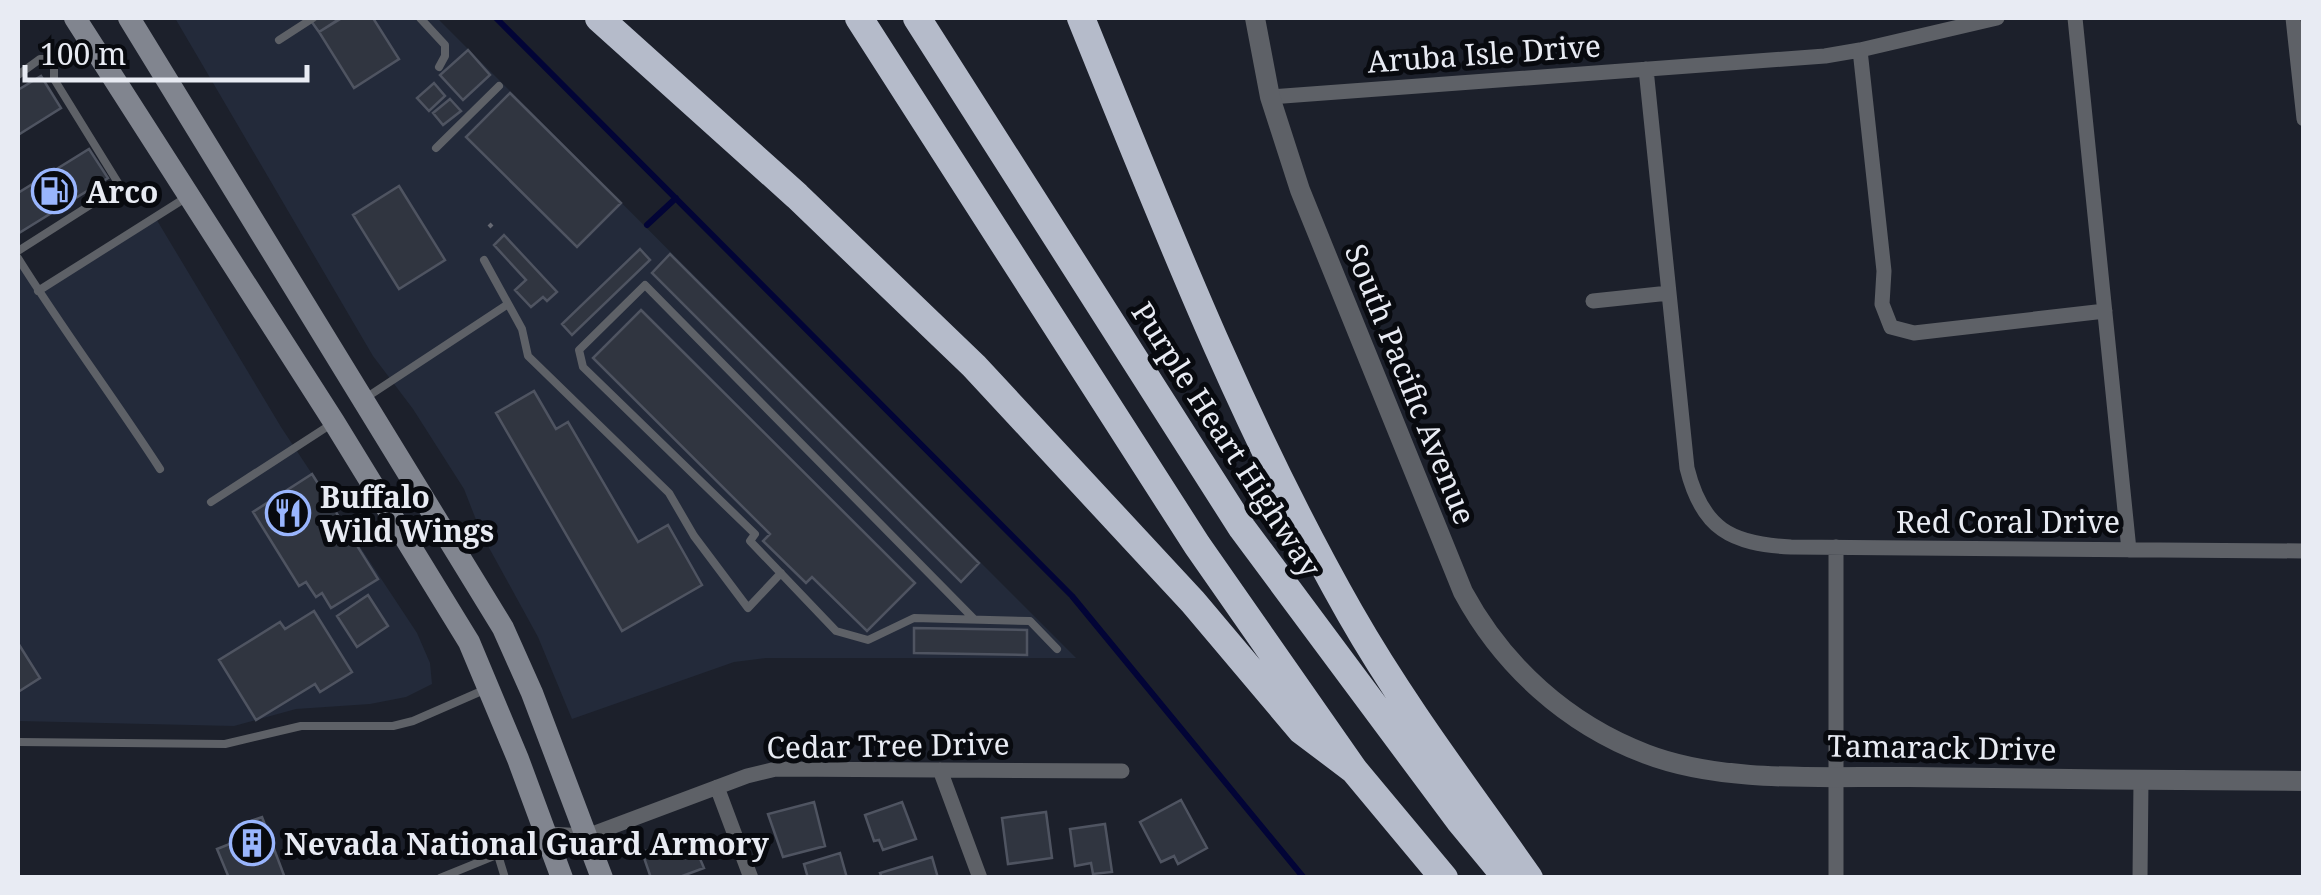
<svg xmlns="http://www.w3.org/2000/svg" width="2321" height="895" font-family="'Noto Serif',serif">
<rect width="100%" height="100%" fill="#1c202b"/>
<!-- built -->
<path fill="#232a3a" d="M175,18H437L1076,658H766L734,662L572,719L538,637L482,535L464,489L413,409L373,356Z
M155,217L281,427L417,633L430,663L432,684L406,697L370,704L296,709L234,726L18,721V258L38,290Z"/>
<g fill="none" stroke-linecap="round" stroke-linejoin="round">
<!-- stream -->
<path stroke="#020436" stroke-width="6" d="M496,18L1072,596L1304,878
M647,225L676,198"/>
</g>
<!-- building -->
<path fill="#303540" stroke="#4f5461" stroke-width="2.5" d="M309,18H338L339,19L319,32Z
M342,18H373L399,59L354,88L319,32Z
M468,50L490,75L463,100L440,75Z
M41,76L61,108L18,135V90Z
M434,83L445,96L429,111L417,98Z
M510,93L621,203L577,247L466,137Z
M450,99L461,111L443,125L433,113Z
M89,149L108,178L19,233L18,193Z
M399,186L445,260L399,289L353,215Z
M504,235L557,292L547,301L543,297L531,307L515,290L526,280L494,245Z
M640,249L650,260L572,335L562,324Z
M670,254L979,563L961,582L652,273Z
M641,310L915,583L867,631L812,577L806,583L763,541L770,534L593,358Z
M534,391L556,429L568,422L638,542L668,525L702,585L622,631L496,413Z
M312,474L378,579L331,608L322,593L316,597L306,582L299,586L253,512Z
M368,595L388,626L357,647L337,616Z
M314,611L352,672L320,692L315,684L256,720L219,660L280,622L285,629Z
M914,628L1027,630V655L914,653Z
M18,643L40,678L18,692Z
M1181,800L1207,848L1178,864L1174,856L1161,862L1140,822Z
M814,802L825,846L783,857L768,814Z
M902,802L916,839L883,850L879,840L874,841L865,815Z
M1046,812L1052,858L1008,864L1002,818Z
M262,817L285,878H229L217,849L245,838L240,825Z
M1105,824L1112,872L1093,874L1091,863L1075,866L1070,829Z
M674,841L681,852L695,847L704,868L677,878H651L642,852Z
M840,853L847,878H808L804,864Z
M932,857L938,878H882L880,873Z"/>
<g fill="none" stroke-linecap="round" stroke-linejoin="round">
<!-- path -->
<path stroke="#666973" stroke-width="4" stroke-dasharray="8 8" stroke-linecap="butt" d="M489,227L492,224"/>
<!-- service -->
<path stroke="#5e6167" stroke-width="8" d="M420,18L445,45V56L439,67
M279,40L313,18
M18,75L40,59H48L54,66V79L120,186L18,251
M436,148L499,86
M18,258C63,330 114,398 160,469
M484,260L522,329L528,356L669,493L694,536L748,608L781,573
M38,291L187,197
M367,397L508,304
M211,502L333,423
M974,619L645,285L579,350L583,367L755,534L750,541L836,631L868,640L914,618L1030,621L1057,649
M18,742L225,744L301,726H393L413,721L484,690
M498,855L505,878
M440,878L543,836"/>
<!-- minor -->
<path stroke="#5e6167" stroke-width="15" d="M2075,18L2129,550
M2293,18L2304,119
M1860,50L1884,271L1882,304L1891,327L1914,333L2105,311
M1646,69L1687,468C1702,529 1731,544 1791,547L2304,551
M1270,97L1825,56L1860,50L1997,18
M1593,301L1669,293
M940,770L980,878
M717,787L751,878
M547,834L587,836L747,776L776,769L1122,771
M1836,878V547
M2140,878L2141,780"/>
<!-- tertiary -->
<path stroke="#5e6167" stroke-width="20" d="M1255,18L1270,97L1300,190L1463,592C1503,666 1567,724 1646,754C1724,784 1826,776 1909,777C2041,779 2172,780 2304,781"/>
<!-- secondary -->
<path stroke="#81858f" stroke-width="22" d="M75,18L334,422L469,642L518,759L562,878
M129,18L503,628L532,693L602,878"/>
<!-- motorway -->
<path stroke="#b5bbca" stroke-width="28" d="M599,18L797,196L974,366L1193,602L1301,730L1354,770
M859,18L1197,545L1354,770L1444,878
M917,18L1242,528L1459,820L1507,878
M1081,18C1163,220 1242,423 1350,613C1403,706 1468,791 1529,878"/>
</g>
<!-- icons -->
<defs>
<symbol id="fuel-ring" viewBox="-11 -11 22 22"><circle r="9.5" fill="#080a0f" stroke="#99b5fd" stroke-width="1.5"/><path d="M-5.5-6h7V0h2V4h1.3V-2.5L3-4.5l.8-.8L6-3V5H2.5V1h-1V6h-7ZM-4.2-4.7v3.2H.2V-4.7Z" fill="#99b5fd"/></symbol>
<symbol id="restaurant-ring" viewBox="-11 -11 22 22"><circle r="9.5" fill="#080a0f" stroke="#99b5fd" stroke-width="1.5"/><path d="M-5-6h1v4h1v-4h1v4h1v-4h1v5L-1.5 .5V6h-2V.5L-5-1ZM5-6V6H3V1.5H1.5Q1.5-4 5-6Z" fill="#99b5fd"/></symbol>
<symbol id="building-ring" viewBox="-11 -11 22 22"><circle r="9.5" fill="#080a0f" stroke="#99b5fd" stroke-width="1.5"/><path d="M-4-6H4V6H1V3H-1V6H-4ZM-2.5-4.3h1.7v1.8h-1.7ZM.8-4.3h1.7v1.8H.8ZM-2.5-1h1.7V.8h-1.7ZM.8-1h1.7V.8H.8Z" fill="#99b5fd"/></symbol>
</defs>
<g fill-rule="evenodd">
<use href="#fuel-ring" x="29" y="166" width="50" height="50"/>
<use href="#restaurant-ring" x="263" y="488" width="50" height="50"/>
<use href="#building-ring" x="227" y="818" width="50" height="50"/>
</g>
<g text-anchor="middle" dominant-baseline="central" stroke-width="10" stroke-linejoin="round" paint-order="stroke">
<!-- street labels -->
<g font-size="30" fill="#e8ebf3" stroke="#080a0f">
<text transform="translate(1484 53) rotate(-4)">Aruba Isle Drive</text>
<text transform="translate(1411 384) rotate(68)">South Pacific Avenue</text>
<text transform="translate(1227 439) rotate(57)">Purple Heart Highway</text>
<text x="2008" y="521">Red Coral Drive</text>
<text transform="translate(888 745) rotate(-1)">Cedar Tree Drive</text>
<text transform="translate(1942 747) rotate(1)">Tamarack Drive</text>
</g>
<!-- poi labels -->
<g font-size="30" font-weight="bold" fill="#e8ebf3" stroke="#080a0f" text-anchor="start">
<text x="86" y="191">Arco</text>
<text x="320" y="496">Buffalo<tspan x="320" dy="34">Wild Wings</tspan></text>
<text x="284" y="843">Nevada National Guard Armory</text>
</g>
</g>
<!-- border -->
<rect width="2321" height="895" fill="none" stroke="#e8ebf3" stroke-width="40"/>
<!-- scale -->
<path d="M25 65v15h282v-15" fill="none" stroke="#e8ebf3" stroke-width="5"/>
<text x="40" y="65" font-size="30" fill="#e8ebf3" stroke="#080a0f" stroke-width="8" paint-order="stroke">100 m</text>
</svg>
